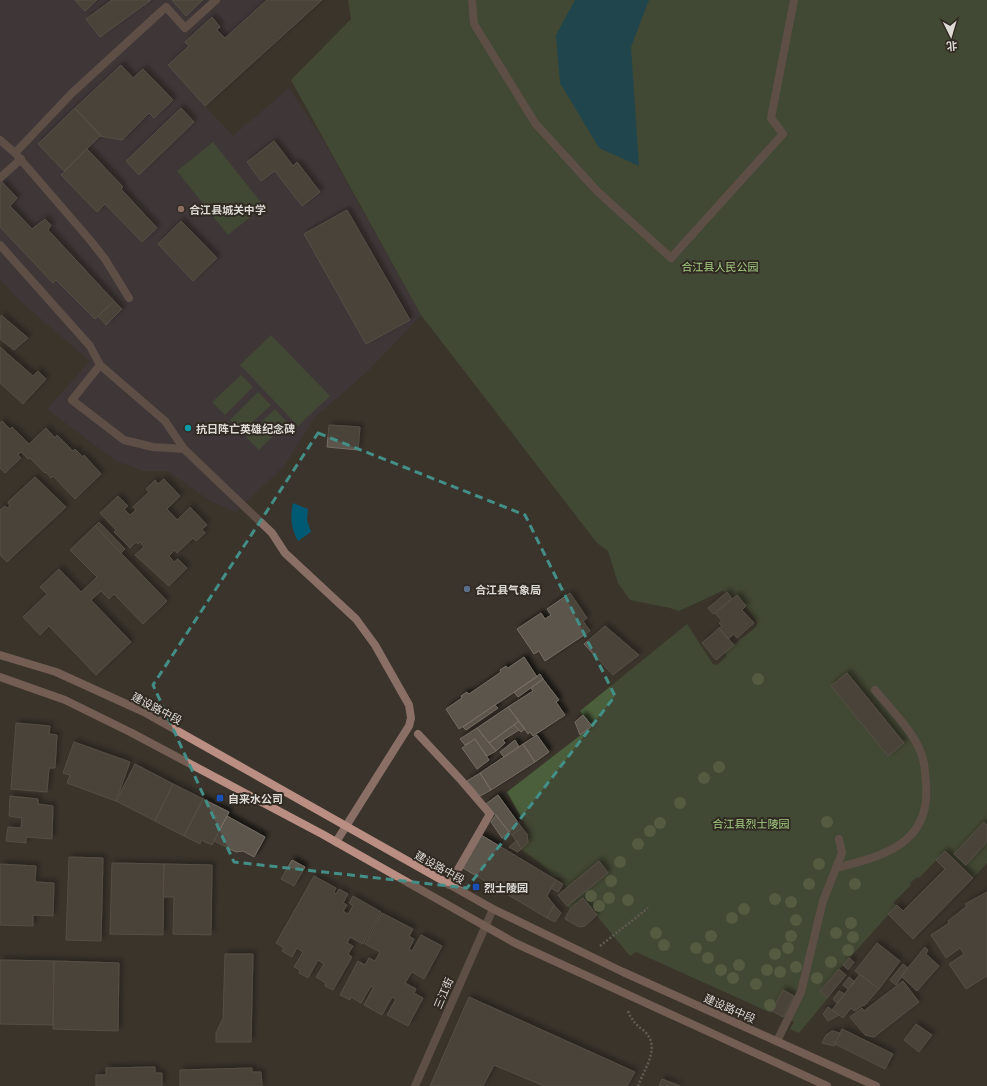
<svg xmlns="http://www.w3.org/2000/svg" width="987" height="1086" font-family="Manrope,'Noto Sans SC',sans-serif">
<defs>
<filter id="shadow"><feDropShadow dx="3.5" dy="-3.5" stdDeviation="2" flood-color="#0009"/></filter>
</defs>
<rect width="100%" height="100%" fill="#3b342c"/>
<!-- commercial -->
<path fill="#453847" d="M0,0H322L205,106L233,136L289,88L323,140L421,315L368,371L315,417L284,466L235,512L209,500L168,471H144L116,461L47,409L90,361L19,300L0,279Z"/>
<!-- green -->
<path fill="#4b5f3c" d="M348,0H987V863L973,878L945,851L919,878L917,877L910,883L911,885L893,903L897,905L820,991L828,998L799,1033L790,1029L794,1022L773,1011L771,1013L636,952L630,956L583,899L570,909L558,895L567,888L560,878L553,877L545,867L521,849L528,843L527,834L529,832L507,792L591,727L580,711L687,624L713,664L717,665L727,656L725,652L756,627L758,623L737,595L730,597L726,592L722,591L679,611L670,608L630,600L618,583L608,551L597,543L421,315L291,80L351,19Z
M213,142L264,206L228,235L177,171Z
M271,335L330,396L298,426L240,365Z
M241,375L253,387L225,415L212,402Z
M258,392L271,405L242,432L230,420Z
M275,409L287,422L259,450L246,437Z"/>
<!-- water -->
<path fill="#005a73" d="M575,0H649L631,47L639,166L599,148L560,83L556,35Z
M293,503L308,509L307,520L311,532L298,541C291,528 290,517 293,503Z"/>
<!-- building -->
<path fill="#5b544b" stroke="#756d64" filter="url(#shadow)" d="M75,0H97L85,11Z
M112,0H151L100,37L86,19Z
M172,0H203L186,16Z
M267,0H322L205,106L168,65L189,46L185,42L212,17L220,27L217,30L225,38Z
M121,65L133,78L143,69L173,100L154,118L149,113L122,140L100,136L75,108Z
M75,108L101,135L64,171L38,144Z
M181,108L194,122L139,175L126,161Z
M274,141L293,166L297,162L320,192L302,206L275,171L261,181L247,162Z
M87,149L123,187L121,189L157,228L142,242L105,204L97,212L61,175Z
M2,182L17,198L10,206L32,229L45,219L51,225L48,230L114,301L95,319L56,280L53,283L0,227V184Z
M347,210L410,320L366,344L304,234Z
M181,221L217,258L193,281L158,244Z
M114,301L122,309L106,325L98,316Z
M1,315L28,338L14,350L0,339Z
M0,347L33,376L38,371L46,379L23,404L0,383Z
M2,421L10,429L12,427L29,444L46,428L55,438L57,435L73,451L75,449L83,457L84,455L101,474L75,499L53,476L51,478L46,472L45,473L30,458L28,459L21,452L18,455L21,458L5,473L0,468V423Z
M329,425L360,427L358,450L327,447Z
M35,477L66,507L7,562L0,555V510L5,506L7,508L10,506L8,503L9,501Z
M164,479L180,496L167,509L177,520L190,507L207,525L202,529L205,533L196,541L193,538L177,553L175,550L169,556L174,562L178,559L187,568L169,586L135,555L144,547L140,542L138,544L136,542L130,548L114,532L116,530L100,513L118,496L128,506L124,509L130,515L136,510L133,507L149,492L146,489L155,480L158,484Z
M99,522L125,549L121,553L95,526Z
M95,526L167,601L143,624L114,594L109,599L101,591L91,600L131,642L96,675L49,626L40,635L23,617L47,594L40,587L59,569L81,592L97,577L70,550Z
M727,592L732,599L713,614L708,608Z
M570,593L587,618L583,621L590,631L545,661L539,651L534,654L517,629L541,613L545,619L551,615L547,609Z
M737,595L746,606L742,610L754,623L737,638L734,634L728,639L719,628L722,626L719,623L722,621L715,613Z
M605,626L639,655L613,675L584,644Z
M719,628L734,645L716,660L702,643Z
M524,657L537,677L459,729L446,709L462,698L461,696L467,692L469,694L501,672L500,670L506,666L508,668Z
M847,673L904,743L888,756L831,686Z
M540,674L543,679L518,697L514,692Z
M543,679L559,700L556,702L565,715L533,736L530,732L528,734L508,707L533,691L531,688Z
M495,705L498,708L466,730L463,727Z
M508,707L519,721L489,743L477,728Z
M583,715L592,726L580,735L575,722Z
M519,721L525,729L521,732L514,725Z
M16,723L50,726L49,734L57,735L55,768H49L47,792L11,789Z
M514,725L519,730L503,740L505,743L496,751L489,743Z
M477,728L496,751L487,756L475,739L465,745L460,739Z
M537,735L549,752L535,762L523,744Z
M475,739L489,760L477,769L462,748Z
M515,740L519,747L504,757L500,752Z
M74,742L130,762L116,801L67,783L70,775L63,773Z
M523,744L535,762L491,790L480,773Z
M135,764L173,784L155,821L116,801Z
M480,773L491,790L480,796L467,781Z
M173,784L203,799L184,836L155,821Z
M498,795L522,828L512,835L486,804Z
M10,796L38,799V804L53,806L52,839L26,837V843L6,841L8,827L21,828L22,818L9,816Z
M203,799L229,812L212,845L201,840L200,844L184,836Z
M496,815L509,832L502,838L491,822Z
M227,816L265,837L254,857L243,851L236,852L214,841Z
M984,822L987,825V842L966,865L954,854Z
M522,828L527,834L528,843L521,849L512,835Z
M481,835L556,880L547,896L554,905L547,918L463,868Z
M517,840L521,849L518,852L509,847Z
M945,851L973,878L913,939L888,914L897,905L903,911L945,869L936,860Z
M69,857L103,858L101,941L66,940Z
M292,860L305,867L294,886L281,879Z
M599,861L608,873L567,906L558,895Z
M112,863L164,864L163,935L110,934Z
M0,864L36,866L35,882L54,883L53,916L33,915V926L0,925Z
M164,864L212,865L211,935L173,934L174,897H163Z
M314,876L336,888L334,892L336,894L339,889L348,894L343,903L347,905L343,911L348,914L353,906L349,903L353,896L381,912L363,944L350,937L347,943L353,946L348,954L352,957L333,990L325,986L326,983L316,977L324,964L318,960L308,978L299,973L300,970L294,967L303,952L297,948L292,957L282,951L284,948L276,943Z
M556,880L563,884L558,892L551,888Z
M987,892V976L966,989L949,964L964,954L960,948L946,958L931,935L949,923L948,921L967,906L965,904Z
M583,898L597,915L585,926L579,927L565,919L570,909Z
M554,905L561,913L555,922L547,918Z
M382,913L413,929L409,936L414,939L409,949L412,951L421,935L442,946L424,979L412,972L405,983L416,989L414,993L423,998L408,1026L387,1015L396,999L392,997L382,1015L364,1005L373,988L371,986L361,1003L351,997L350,1000L340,995L358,961L365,965L369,958L375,961L380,952L365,944Z
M877,943L900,961L879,989L855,971Z
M925,947L928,950L926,954L939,966L917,991L901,976Z
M225,954H253L251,1042H216V1033L223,1018Z
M849,958L854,962L848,970L843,965Z
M0,960L54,961L53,1025L0,1024Z
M54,961L119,963L118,1031L53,1029Z
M903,964L908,968L896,985L890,980Z
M839,969L846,975L827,998L820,991Z
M860,974L879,989L864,1006L863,1005L855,1011L851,1008L843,1018L832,1010Z
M849,977L855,982L848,989L843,985Z
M903,981L919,1002L874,1037L865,1035L850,1017L862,1008L864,1011Z
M783,990L794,996L783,1017L772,1011Z
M839,991L845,994L837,1003L833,999Z
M469,997L635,1072L627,1086H544L494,1065L483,1086H430Z
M828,1007L839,1015L828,1021L823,1014Z
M916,1024L932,1035L919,1052L904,1040Z
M842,1029L893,1054L885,1069L835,1044Z
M832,1031L840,1033L834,1046L822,1043L826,1035Z
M155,1067V1073H162V1086H96V1075H106V1068Z
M252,1068V1072H261L262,1086H180V1070Z
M662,1079L680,1086H659Z"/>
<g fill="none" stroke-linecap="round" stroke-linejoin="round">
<!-- path -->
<path stroke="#8d8781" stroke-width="2.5" stroke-dasharray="2 2" stroke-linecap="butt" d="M600,946L648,908
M628,1011C631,1019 636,1025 643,1030C662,1046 645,1067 638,1086"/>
<!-- lane -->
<path stroke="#8a6f67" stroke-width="8" d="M472,0L474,24L535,123L597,191L671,258L783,134L771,118L794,0
M0,140L15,153L90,240L105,259L129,298
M15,153L72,93L166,7L185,28L216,0
M0,178L21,159
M0,245L90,346L100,365L165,421L184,449L272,533L285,553L356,619L375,645L409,705L411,718L409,726L336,842
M100,365L72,400L124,440L153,447L184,449
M418,734L460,779L490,814L449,885
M836,868C883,856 931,844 926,784C925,772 925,760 919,748C909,727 890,708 875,690
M777,1041L801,992L823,901L842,853L839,839"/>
<!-- street -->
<path stroke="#8a6f67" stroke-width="8" d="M415,1086L493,909"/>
<!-- secondary -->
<path stroke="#ba8e82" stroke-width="8" d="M0,655L56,672L144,712L493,909L623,972L876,1086
M0,677L65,700L132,733L322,834L515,943L827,1086"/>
</g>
<!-- trees -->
<g fill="#75895b">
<circle cx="758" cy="679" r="6"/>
<circle cx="719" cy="767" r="6"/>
<circle cx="704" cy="778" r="6"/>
<circle cx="680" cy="803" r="6"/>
<circle cx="827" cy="822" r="6"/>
<circle cx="660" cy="823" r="6"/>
<circle cx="650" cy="831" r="6"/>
<circle cx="638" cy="844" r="6"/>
<circle cx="620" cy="862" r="6"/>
<circle cx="819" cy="864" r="6"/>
<circle cx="611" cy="881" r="6"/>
<circle cx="809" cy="884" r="6"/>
<circle cx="855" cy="884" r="6"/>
<circle cx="591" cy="896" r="6"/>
<circle cx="609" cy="898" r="6"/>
<circle cx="775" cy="899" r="6"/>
<circle cx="628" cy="900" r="6"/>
<circle cx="791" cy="902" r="6"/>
<circle cx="599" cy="906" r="6"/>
<circle cx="744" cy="909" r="6"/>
<circle cx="732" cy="918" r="6"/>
<circle cx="796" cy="920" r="6"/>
<circle cx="851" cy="923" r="6"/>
<circle cx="656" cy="933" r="6"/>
<circle cx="836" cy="933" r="6"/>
<circle cx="711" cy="936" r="6"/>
<circle cx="791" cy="936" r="6"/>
<circle cx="853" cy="937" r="6"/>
<circle cx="664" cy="945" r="6"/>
<circle cx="696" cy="948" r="6"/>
<circle cx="788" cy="948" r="6"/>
<circle cx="848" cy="950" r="6"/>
<circle cx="775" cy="954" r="6"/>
<circle cx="708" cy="958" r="6"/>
<circle cx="831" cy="962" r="6"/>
<circle cx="739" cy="965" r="6"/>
<circle cx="796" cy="967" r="6"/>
<circle cx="721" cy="970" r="6"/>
<circle cx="767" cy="970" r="6"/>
<circle cx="780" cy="972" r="6"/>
<circle cx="733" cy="978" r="6"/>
<circle cx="817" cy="978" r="6"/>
<circle cx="756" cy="984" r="6"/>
<circle cx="770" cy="1005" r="6"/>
</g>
<!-- marked area -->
<path d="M0 0H987V1086H0ZM318,433L525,515L615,696L467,888L234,862L153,685Z" fill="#3b342c" fill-opacity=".55" fill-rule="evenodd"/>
<path fill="none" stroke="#438f88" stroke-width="3" stroke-dasharray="8 5" stroke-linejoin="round" d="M318,433L525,515L615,696L467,888L234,862L153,685Z"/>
<!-- markers -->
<circle fill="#8d6e63" stroke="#312a23" stroke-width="1.5" cx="181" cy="209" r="4"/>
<circle fill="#0f9aa8" stroke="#312a23" stroke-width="1.5" cx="188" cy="428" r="4"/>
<circle fill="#5c6f8a" stroke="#312a23" stroke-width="1.5" cx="467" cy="589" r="4"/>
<g fill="#1a4fb4" stroke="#312a23" stroke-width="1.5">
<rect x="216" y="794" width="8" height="8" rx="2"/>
<rect x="472" y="883" width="8" height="8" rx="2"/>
</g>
<g text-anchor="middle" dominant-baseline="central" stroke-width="4" stroke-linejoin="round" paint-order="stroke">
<!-- poi labels -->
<g font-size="11" font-weight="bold" fill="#dedad5" stroke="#312a23" text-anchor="start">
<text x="189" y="209">合江县城关中学</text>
<text x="196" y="428">抗日阵亡英雄纪念碑</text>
<text x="475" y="589">合江县气象局</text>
<text x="228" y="798">自来水公司</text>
<text x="484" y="887">烈士陵园</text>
</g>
<!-- park labels -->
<g font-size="11" fill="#a4cf82" stroke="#312a23">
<text x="720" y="266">合江县人民公园</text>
<text x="751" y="823">合江县烈士陵园</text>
</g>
<!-- street labels -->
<g font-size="11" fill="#dedad5" stroke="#312a23">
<text transform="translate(157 708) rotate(28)">建设路中段</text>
<text transform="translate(440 867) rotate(29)">建设路中段</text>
<text transform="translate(443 993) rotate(-67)">三江街</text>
<text transform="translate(730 1008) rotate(24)">建设路中段</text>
</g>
</g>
<!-- north arrow -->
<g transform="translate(951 36) rotate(175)" stroke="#312a23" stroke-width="3" paint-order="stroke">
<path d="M0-3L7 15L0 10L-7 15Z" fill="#dedad5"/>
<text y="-6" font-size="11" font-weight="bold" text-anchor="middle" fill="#dedad5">北</text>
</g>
</svg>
